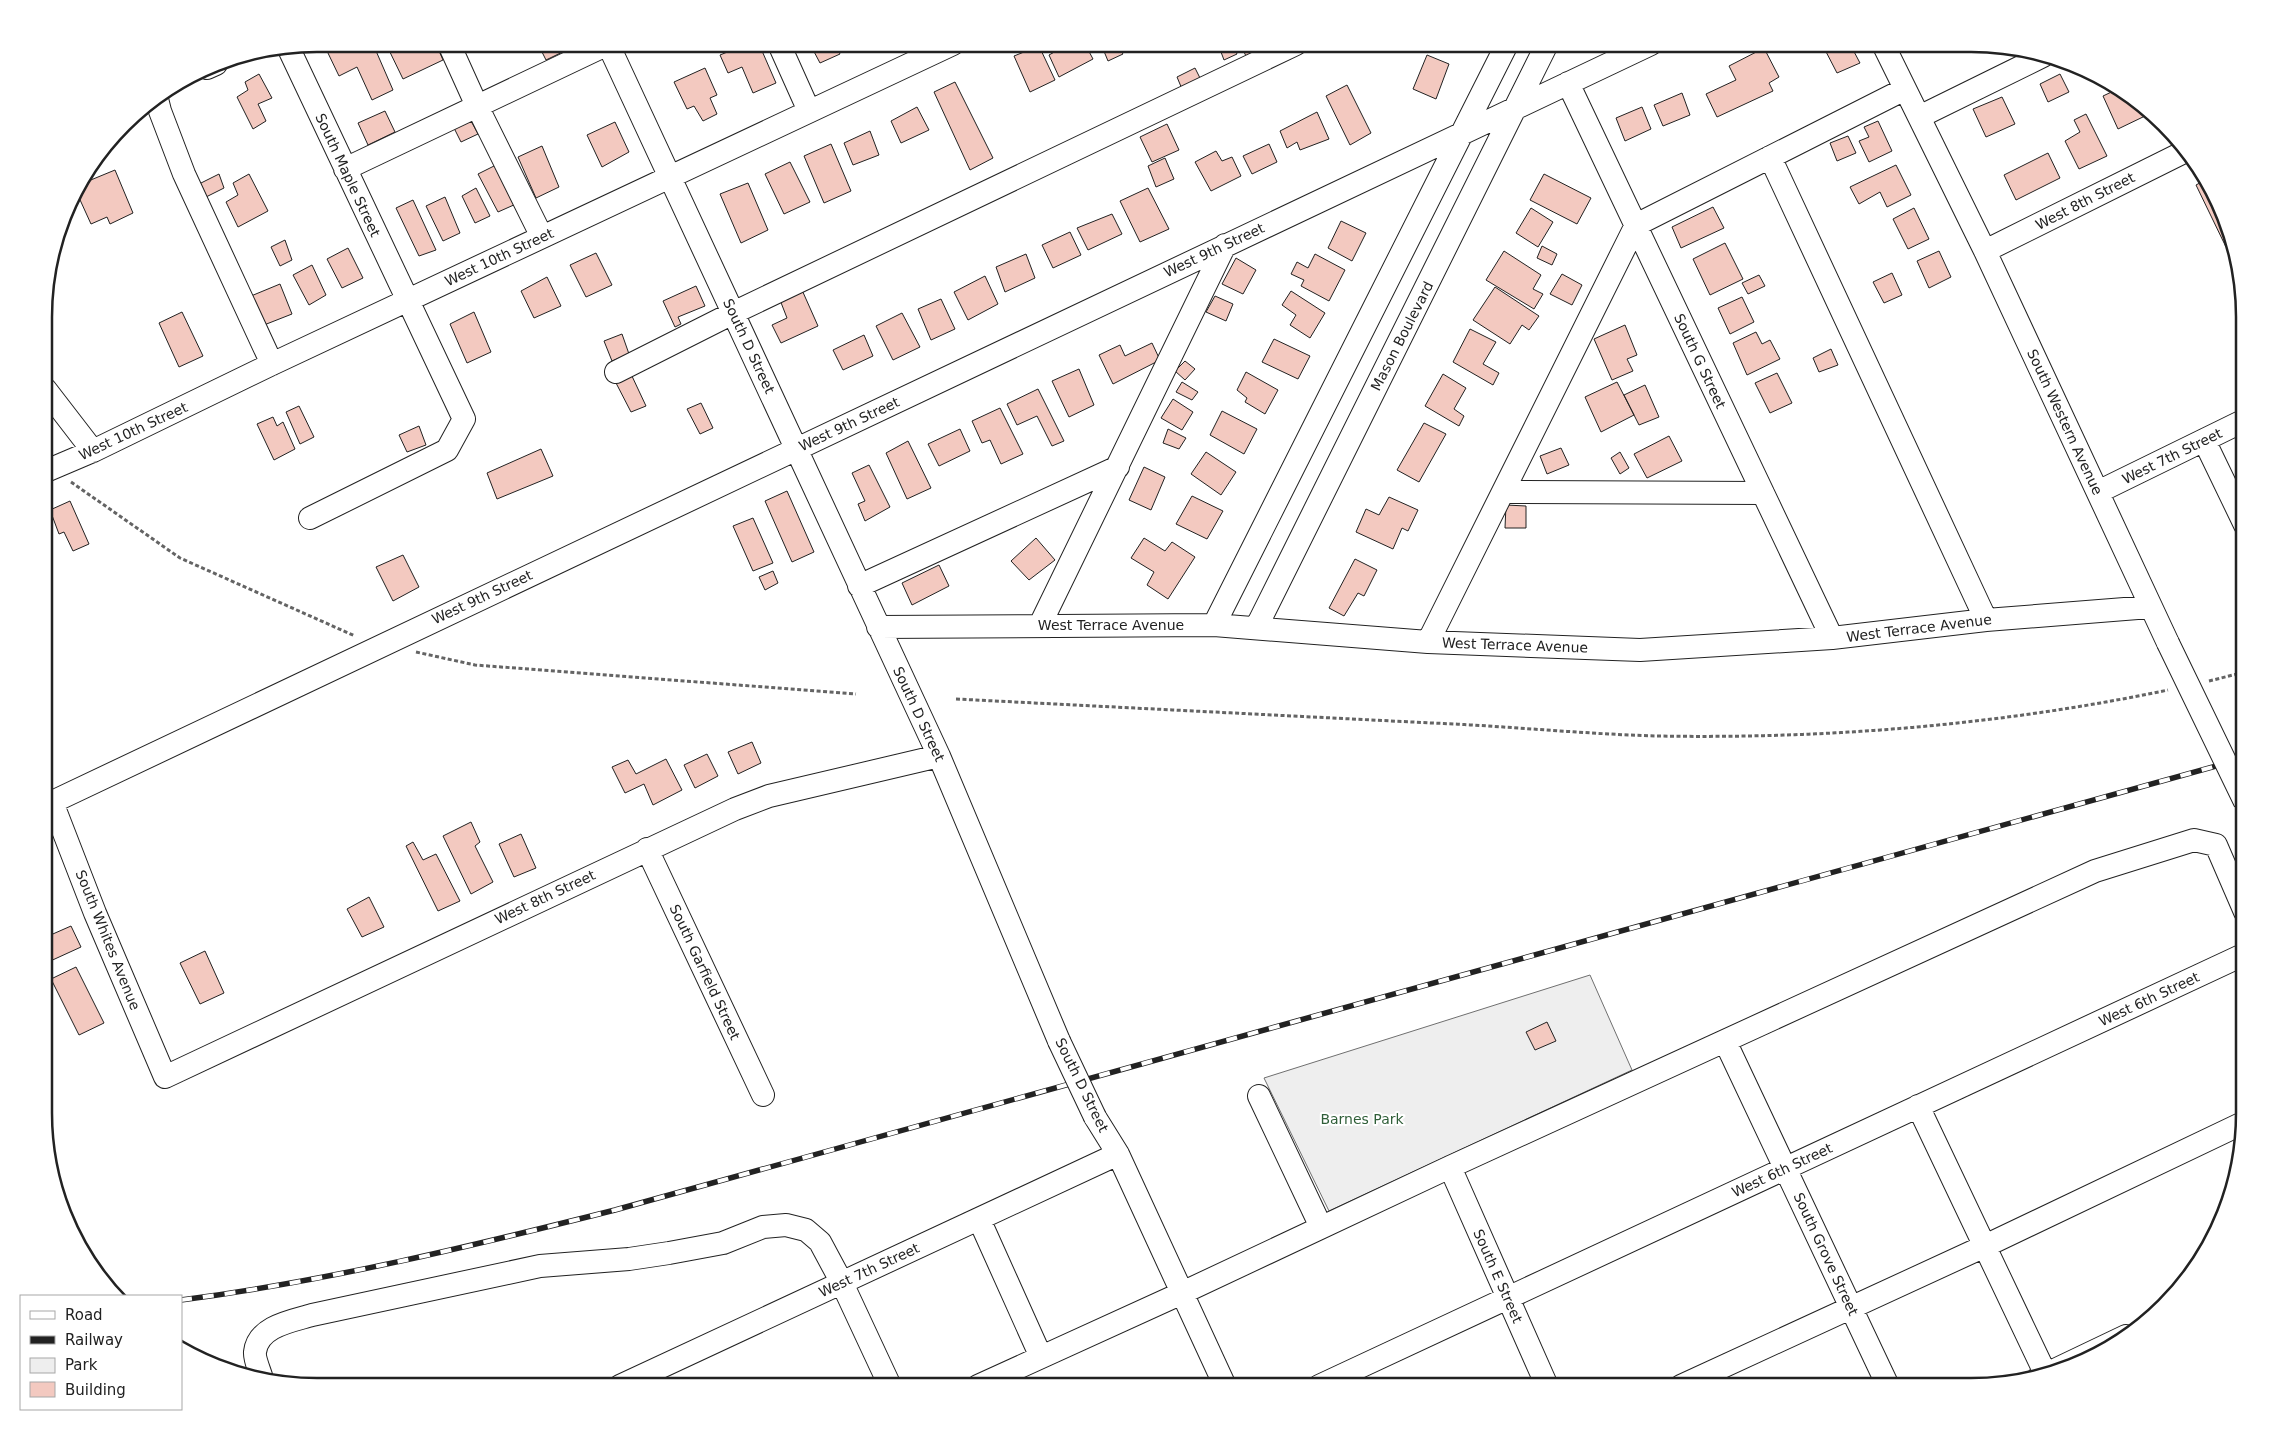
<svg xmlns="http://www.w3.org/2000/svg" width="2289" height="1430" font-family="'DejaVu Sans',sans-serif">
<rect width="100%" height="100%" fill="#fff"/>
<!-- green -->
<path fill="#eee" stroke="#6f6f6f" d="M1590,975L1632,1070L1329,1211L1264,1078Z"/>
<!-- building -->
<path fill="#f3c9c0" stroke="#222" d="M345,44H373L393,90L372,100L357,67L339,76L327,51Z
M391,44H436L443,60L403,79L387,46Z
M538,44H579L546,60Z
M651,44H666L653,49Z
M747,44H759L776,83L753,93L742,67L728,73L720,55Z
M810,44H835L840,54L820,63Z
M1055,44H1085L1093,59L1059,77L1049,55L1058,50Z
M1101,44H1134L1135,45L1121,51L1123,54L1108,61Z
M1218,44H1233L1237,54L1224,60Z
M1240,44H1261L1265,52L1248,60Z
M1822,44H1850L1860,63L1837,73Z
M1039,46L1055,80L1030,92L1014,56Z
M1764,48L1779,77L1769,83L1773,91L1717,117L1706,94L1736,80L1729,66Z
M1427,55L1449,64L1436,99L1413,89Z
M705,68L717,95L710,98L717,114L703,121L694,106L687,109L674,82Z
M1195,68L1201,80L1182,89L1177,77Z
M259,74L272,98L258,104L266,121L253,129L237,97L248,90L245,82Z
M2060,74L2069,92L2048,102L2040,84Z
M955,82L993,158L970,170L934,92Z
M1347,85L1371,133L1350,145L1326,96Z
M2120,88L2139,103L2145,116L2118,129L2103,96Z
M1682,93L1690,115L1663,126L1654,105Z
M2002,97L2015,124L1986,137L1973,109Z
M917,107L929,130L901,143L891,121Z
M1642,107L1651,129L1625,141L1616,118Z
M385,111L395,132L368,145L358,123Z
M1317,112L1329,139L1300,150L1297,142L1287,148L1280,131Z
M2086,114L2107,156L2079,169L2065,141L2080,132L2074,120Z
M471,121L478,134L461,142L454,128Z
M1878,121L1892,151L1869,162L1859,141L1869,137L1864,127Z
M615,122L629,152L602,167L587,135Z
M1167,124L1179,150L1152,162L1140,137Z
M870,131L879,155L853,165L844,143Z
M1848,136L1856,153L1837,161L1830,143Z
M831,144L851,191L824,203L804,156Z
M1269,144L1277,162L1252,174L1243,156Z
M542,146L559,187L536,198L518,157Z
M1216,151L1222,161L1232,157L1241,176L1211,191L1195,162Z
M2048,153L2060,178L2016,200L2004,175Z
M1165,158L1174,179L1156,187L1148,166Z
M790,162L810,202L784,214L765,174Z
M498,164L516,204L498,212L478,174Z
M1896,165L1911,195L1887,207L1880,192L1859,204L1850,187Z
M115,170L133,213L110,224L107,217L91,224L76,191L81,184Z
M219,174L224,188L204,198L199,184Z
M249,174L268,211L238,227L226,202L238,195L233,183Z
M1544,174L1591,198L1577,224L1530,200Z
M2207,179L2234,242L2226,247L2196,185Z
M748,183L768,230L741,243L720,194Z
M476,188L490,216L475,223L462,196Z
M1148,188L1169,229L1140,242L1120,201Z
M445,197L460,233L443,241L426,206Z
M413,200L436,250L419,256L396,208Z
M1713,207L1724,228L1681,248L1672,227Z
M1531,208L1553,222L1538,247L1516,233Z
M1914,208L1929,239L1908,249L1893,219Z
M1112,214L1122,234L1088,250L1077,228Z
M1341,221L1366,233L1352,261L1328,248Z
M1070,232L1081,255L1053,268L1042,245Z
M285,240L292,260L280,266L271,247Z
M1725,243L1743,279L1710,295L1693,259Z
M1542,246L1557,254L1552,265L1537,258Z
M348,248L363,278L342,288L327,259Z
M1504,251L1541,275L1533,289L1543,294L1534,309L1486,280Z
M1939,251L1951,277L1929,288L1917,261Z
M596,253L612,285L586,297L570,265Z
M1026,254L1035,278L1005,292L996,267Z
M1315,254L1345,270L1329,301L1301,286L1304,280L1291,274L1297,262L1308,268Z
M1236,258L1256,270L1243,294L1222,284Z
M312,265L326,295L309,305L293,275Z
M1892,273L1902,295L1884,303L1873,282Z
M1562,274L1582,285L1572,305L1550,294Z
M1759,275L1765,286L1748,294L1742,283Z
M985,276L998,304L968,320L954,292Z
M547,277L561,306L534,318L521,291Z
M280,284L292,314L264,325L251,296Z
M696,286L705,306L678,317L681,324L675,327L663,301Z
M1495,287L1539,316L1529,330L1522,325L1510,344L1473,320Z
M802,290L818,326L781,343L772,325L787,318L780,300Z
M1291,291L1325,313L1310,338L1290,325L1296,315L1282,305Z
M1215,296L1233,304L1226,321L1206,312Z
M1742,297L1754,322L1730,334L1718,308Z
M941,299L955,329L931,340L918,309Z
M182,312L203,356L179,367L159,323Z
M474,312L491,352L467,363L450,324Z
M902,313L920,347L893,360L876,326Z
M1625,325L1637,355L1627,359L1633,371L1612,380L1594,339Z
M1470,329L1496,342L1483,364L1499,373L1493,385L1453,362Z
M1756,332L1762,344L1770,340L1780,359L1747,375L1733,343Z
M622,334L629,354L612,361L604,341Z
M864,335L873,356L843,370L833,350Z
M1274,339L1310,356L1298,379L1262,362Z
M1152,343L1160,360L1113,384L1099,355L1120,345L1125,356Z
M1831,349L1838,365L1819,372L1813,358Z
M1185,361L1195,369L1185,380L1175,371Z
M1079,369L1094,405L1069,417L1052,381Z
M1246,372L1278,390L1265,414L1245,402L1247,398L1237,390Z
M1777,373L1792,403L1770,413L1755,383Z
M631,374L646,406L631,412L615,381Z
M1443,374L1466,388L1454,409L1464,416L1459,426L1425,406Z
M1182,382L1198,392L1192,400L1176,392Z
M1617,382L1634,415L1601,432L1585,397Z
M1645,385L1659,417L1639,425L1624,395Z
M1038,389L1064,441L1052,446L1037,416L1017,425L1007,404Z
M1173,399L1193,412L1182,430L1161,418Z
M701,403L713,428L700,434L687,409Z
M299,406L314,437L300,444L286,412Z
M1000,408L1023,454L1001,464L990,440L982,443L972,421Z
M1222,411L1257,429L1244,454L1210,435Z
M273,417L277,426L283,422L295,449L274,460L257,424Z
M1424,423L1446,434L1419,482L1397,470Z
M419,426L426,445L407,452L399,435Z
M960,429L970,451L939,466L928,444Z
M1168,429L1186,438L1179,449L1163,443Z
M1669,436L1682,461L1647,478L1634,454Z
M908,441L931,488L907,499L886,453Z
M1561,448L1569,465L1547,474L1540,456Z
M541,449L553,476L497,499L487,473Z
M1206,452L1236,472L1221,495L1191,474Z
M1620,452L1629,468L1620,474L1611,458Z
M869,465L890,507L865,521L858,504L865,501L852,473Z
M1144,467L1165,477L1151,510L1129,500Z
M787,491L814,552L792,562L765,501Z
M1192,496L1223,511L1207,539L1176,524Z
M1389,497L1418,510L1408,531L1402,528L1393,549L1356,532L1366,509L1379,515Z
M70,501L89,544L73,551L64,532L59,534L50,510Z
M1506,505L1526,506V528H1505Z
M753,518L773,563L753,571L733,526Z
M1036,538L1055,560L1029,580L1011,561Z
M1144,538L1165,551L1172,542L1195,557L1168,599L1147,585L1154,572L1131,558Z
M403,555L419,587L393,601L376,567Z
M1355,559L1377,570L1364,596L1358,593L1344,616L1329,608Z
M939,565L949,586L912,605L902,583Z
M773,571L778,583L765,590L759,577Z
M752,742L761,763L738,774L728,752Z
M707,754L718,776L695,788L684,765Z
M666,759L682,790L653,805L644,784L625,793L612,767L628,760L636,774Z
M471,822L480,842L475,846L493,882L471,894L443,836Z
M521,834L536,868L514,877L499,844Z
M413,842L423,860L436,854L460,901L438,911L406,846Z
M369,897L384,927L362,937L347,909Z
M71,926L81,947L46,963V937Z
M205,951L224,993L200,1004L180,963Z
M76,967L104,1023L79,1035L51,979Z
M1547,1022L1556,1041L1535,1050L1526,1032Z"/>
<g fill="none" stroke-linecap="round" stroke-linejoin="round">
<defs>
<path id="minor" d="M449,44L477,106L542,237
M779,44L809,111
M1883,44L1985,251L2168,643
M289,49L464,419L447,450L310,518
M207,68L216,64
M1568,83L1832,638
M157,99L160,111L184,174L272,364
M1919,117L2043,56
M1770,157L1986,620
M345,169L608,44L939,756L1059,1041
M1985,251L2186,151
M616,372L733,313L1296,44
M46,390L93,451
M2204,440L2245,525
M46,471L93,451L272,364L953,44
M1503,492L1763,493
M2098,492L2245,420
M859,586L1118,467
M1040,625L1225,245
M1214,625L1507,44
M878,627L1214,625L1428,642L1640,650L1832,638L1986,620L2150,607
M1256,628L1547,44
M1428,642L1636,225L1905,89
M52,802L95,913L165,1077L735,809L769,796L939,756
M46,805L1651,44
M647,849L763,1095
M1725,1041L1888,1386
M1259,1096L1321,1227
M1918,1106L2046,1375
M1095,1117L1118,1154L1225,1386
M1450,1167L1547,1386
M979,1219L1041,1357
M2038,1378L2126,1336
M262,1379C260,1371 254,1359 255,1352C258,1326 292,1321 312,1315L540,1266L629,1259L669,1253L723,1243L763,1227L786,1225L806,1230L820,1242L842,1283L890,1386
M620,1386L1118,1154
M978,1386L1182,1293L1450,1167L2095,871L2194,840L2216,845L2245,912
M1319,1386L2245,954
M1681,1386L1985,1246L2245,1122"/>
</defs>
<!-- minor casing -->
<use href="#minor" stroke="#222" stroke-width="24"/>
<!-- path -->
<path stroke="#646464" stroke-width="3" stroke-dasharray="4 2.5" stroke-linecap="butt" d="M71,482L180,558L355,636
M416,652L475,665L856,694
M2209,681L2245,672
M956,699C1114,707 1273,715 1432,723C1507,726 1582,734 1658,736C1829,739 2000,725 2168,690"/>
<!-- minor -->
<use href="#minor" stroke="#fff" stroke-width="22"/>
<defs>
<path id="rail" d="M181,1300C328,1281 472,1246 615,1210L2245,758"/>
</defs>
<!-- rail casing -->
<use href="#rail" stroke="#222" stroke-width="5.5"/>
<!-- rail -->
<use href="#rail" stroke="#fff" stroke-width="4" stroke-dasharray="11" stroke-linecap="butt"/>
<defs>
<path id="minor-bridge" d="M2168,643L2245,802
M1059,1041L1095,1117"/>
</defs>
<!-- minor-bridge casing -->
<use href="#minor-bridge" stroke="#222" stroke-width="24" stroke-linecap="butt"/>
<!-- minor-bridge -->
<use href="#minor-bridge" stroke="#fff" stroke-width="22"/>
</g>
<g text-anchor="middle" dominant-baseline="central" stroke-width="4" stroke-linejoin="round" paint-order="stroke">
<!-- street labels -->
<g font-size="14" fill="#222" stroke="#fff">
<text transform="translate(348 175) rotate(65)">South Maple Street</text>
<text transform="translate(2085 201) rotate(-27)">West 8th Street</text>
<text transform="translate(1214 250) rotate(-25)">West 9th Street</text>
<text transform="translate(499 257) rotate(-25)">West 10th Street</text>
<text transform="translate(1402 336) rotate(-63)">Mason Boulevard</text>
<text transform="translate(749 346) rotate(65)">South D Street</text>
<text transform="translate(1700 361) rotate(65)">South G Street</text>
<text transform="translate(2065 422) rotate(65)">South Western Avenue</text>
<text transform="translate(849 424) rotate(-25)">West 9th Street</text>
<text transform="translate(133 431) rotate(-25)">West 10th Street</text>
<text transform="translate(2172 456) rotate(-26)">West 7th Street</text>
<text transform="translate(482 597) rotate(-25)">West 9th Street</text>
<text x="1111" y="625">West Terrace Avenue</text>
<text transform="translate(1919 628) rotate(-7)">West Terrace Avenue</text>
<text transform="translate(1515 645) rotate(2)">West Terrace Avenue</text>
<text transform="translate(919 714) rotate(65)">South D Street</text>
<text transform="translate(545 897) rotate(-25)">West 8th Street</text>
<text transform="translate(108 940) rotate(68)">South Whites Avenue</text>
<text transform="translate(705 972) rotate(65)">South Garfield Street</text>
<text transform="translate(2149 999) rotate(-25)">West 6th Street</text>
<text transform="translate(1082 1085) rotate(64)">South D Street</text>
<text transform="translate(1782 1170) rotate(-25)">West 6th Street</text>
<text transform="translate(1826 1254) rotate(65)">South Grove Street</text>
<text transform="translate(869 1270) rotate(-25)">West 7th Street</text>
<text transform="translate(1498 1276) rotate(66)">South E Street</text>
</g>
<!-- park labels -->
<g font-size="14" fill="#2f5e38" stroke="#fff">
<text x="1362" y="1119">Barnes Park</text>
</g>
</g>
<!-- crop -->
<path d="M0 0H2289V1430H0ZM317 52H1971A265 265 0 0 1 2236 317V1113A265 265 0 0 1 1971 1378H317A265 265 0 0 1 52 1113V317A265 265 0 0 1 317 52Z" fill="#fff" fill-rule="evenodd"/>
<path fill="none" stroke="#222" stroke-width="2.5" d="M317 52H1971A265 265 0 0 1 2236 317V1113A265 265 0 0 1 1971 1378H317A265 265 0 0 1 52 1113V317A265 265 0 0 1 317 52Z"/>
<!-- legend -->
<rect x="20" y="1295" width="162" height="115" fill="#ffffff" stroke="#a7a7a7"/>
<rect x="30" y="1311" width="25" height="8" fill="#ffffff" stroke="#a7a7a7"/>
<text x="65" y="1320" font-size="15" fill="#222222">Road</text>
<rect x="30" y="1336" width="25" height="8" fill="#222222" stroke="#a7a7a7"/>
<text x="65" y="1345" font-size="15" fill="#222222">Railway</text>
<rect x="30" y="1358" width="25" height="15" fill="#eeeeee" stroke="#a7a7a7"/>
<text x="65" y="1370" font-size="15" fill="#222222">Park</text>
<rect x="30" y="1382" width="25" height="15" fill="#f3c9c0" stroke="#a7a7a7"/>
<text x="65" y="1395" font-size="15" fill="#222222">Building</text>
</svg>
